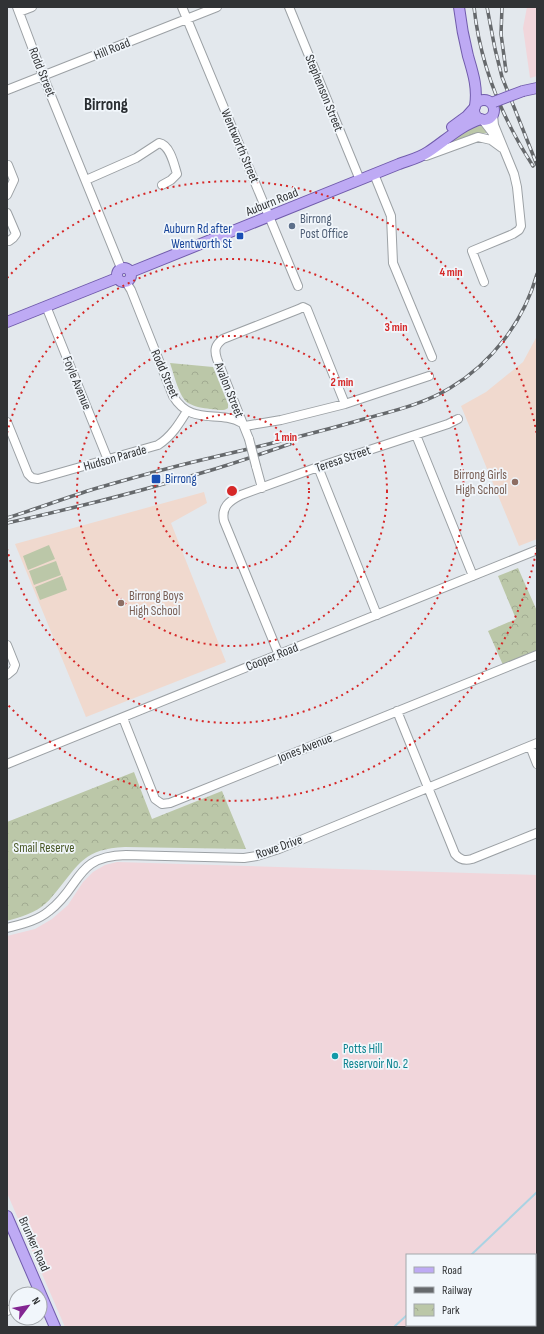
<svg xmlns="http://www.w3.org/2000/svg" width="544" height="1334" font-family="'Sofia Sans Condensed',sans-serif">
<defs>
<pattern id="grass-tufts" width="24" height="20" patternUnits="userSpaceOnUse"><rect width="24" height="20" fill="#bbc7a8"/><path d="M3 7l-1-3M5 7V3M7 7l1-3M15 17l-1-3M17 17v-4M19 17l1-3" fill="none" stroke="#a1ab91"/></pattern>
<pattern id="park-crowns" width="20" height="18" patternUnits="userSpaceOnUse"><rect width="20" height="18" fill="#bbc7a8"/><path d="M2 6a3 3 0 1 1 6 0M12 15a3 3 0 1 1 6 0" fill="none" stroke="#a1ab91"/></pattern>
</defs>
<rect width="100%" height="100%" fill="#e3e8ed"/>
<!-- industrial -->
<path fill="#f1d6db" fill-rule="evenodd" d="M527,7H537V76L530,78L523,28Z
M117,862L537,875V1327H65L7,1193V936L35,929L52,919L68,905L83,882L93,872L105,865ZM407,1255H535V1325H407Z"/>
<!-- education -->
<path fill="#f0d9ce" d="M537,336V539L519,546L461,406L486,392L523,362Z
M204,492L207,503L171,523L226,662L86,717L15,544Z"/>
<!-- grass -->
<path fill="url(#grass-tufts)" d="M475,124H483L487,133L474,134L444,146Z"/>
<!-- park -->
<path fill="url(#park-crowns)" d="M170,363L213,367L228,404V408C223,412 216,409 210,409C203,408 195,407 188,403C179,397 174,374 170,363Z
M518,568L537,611V651L503,665L488,631L516,619L498,576Z
M134,772L152,819L222,791L246,849L125,847C84,849 80,863 56,892C53,895 50,900 46,903C36,913 20,917 7,921V822Z"/>
<!-- pitch -->
<path fill="#bbc7a8" d="M49,545L55,559L28,570L23,556Z
M56,561L61,575L34,585L29,571Z
M62,576L67,590L40,600L35,587Z"/>
<g fill="none" stroke-linecap="round" stroke-linejoin="round">
<!-- stream -->
<path stroke="#aad3e3" stroke-width="2" d="M471,1255L537,1192
M394,1327L407,1315"/>
<defs>
<path id="minor" d="M17,7L43,76L121,268
M182,7L298,286
M289,7L360,180
M19,12L32,7
M7,90L217,7
M482,119L495,136
M426,156L478,137L491,140L502,148
M374,174L391,216L393,263L432,357
M86,180L136,158L159,143C170,145 174,164 177,174L171,180L162,185
M7,195L14,180L8,165
M7,213L16,234L13,238L9,241
M126,282L131,290L173,396C192,427 218,409 242,423
M484,282L472,251L513,234L519,230L521,226L517,187L514,174L494,125L493,114
M46,306L108,460
M7,422L28,474L32,478L38,479L158,445C171,437 179,424 187,411
M245,426L281,420L345,404L429,376
M416,435L473,576
M249,439L217,359C214,350 215,345 223,339L299,309L303,307L307,309L345,404
M256,466L262,488
M318,467L377,615
M7,645L15,665L13,670L7,675
M279,655L224,521C221,507 229,501 241,495L318,467L448,424L458,419
M397,711L455,854C460,860 465,861 472,859L537,833
M123,718L155,799L162,804L170,803L537,655
M530,746L537,764
M7,764L537,550
M7,928C22,924 37,921 49,911C82,886 74,856 126,855L244,858L257,856L279,849L537,743
M7,1311L16,1307"/>
<path id="major" d="M459,7C461,24 464,40 468,56C473,73 478,88 475,106
M523,91L537,88
M474 110a10 10 0 1 1 20 0a10 10 0 1 1-20 0Z
M452,127L467,116L475,107
M117 275a7 7 0 1 1 14 0a7 7 0 1 1-14 0Z
M131,272L399,164C410,160 419,158 428,152C445,141 461,125 481,119
M7,322L117,278
M7,1216L55,1327"/>
</defs>
<!-- minor casing -->
<use href="#minor" stroke="#9ca1a5" stroke-width="10"/>
<!-- major casing -->
<use href="#major" stroke="#715cac" stroke-width="12"/>
<!-- minor -->
<use href="#minor" stroke="#fff" stroke-width="8"/>
<!-- major -->
<use href="#major" stroke="#beaaf4" stroke-width="10"/>
<defs>
<path id="rail" d="M474,7C480,64 502,118 533,166
M487,7L495,49L502,77L537,165
M502,7L501,34L506,71
M7,518C36,509 65,498 94,489C132,478 171,467 210,458C261,446 313,434 364,419C393,411 424,404 450,388C492,363 524,321 537,274
M7,523C75,508 142,491 208,471C236,463 263,453 290,444"/>
</defs>
<!-- rail casing -->
<use href="#rail" stroke="#66696c" stroke-width="3.5"/>
<!-- rail -->
<use href="#rail" stroke="#f1f6fb" stroke-width="2" stroke-dasharray="6" stroke-linecap="butt"/>
<defs>
<path id="minor-bridge" d="M249,439L256,466"/>
<path id="major-bridge" d="M494,102L523,91"/>
</defs>
<!-- minor-bridge casing -->
<use href="#minor-bridge" stroke="#9ca1a5" stroke-width="10" stroke-linecap="butt"/>
<!-- major-bridge casing -->
<use href="#major-bridge" stroke="#715cac" stroke-width="12" stroke-linecap="butt"/>
<!-- minor-bridge -->
<use href="#minor-bridge" stroke="#fff" stroke-width="8"/>
<!-- major-bridge -->
<use href="#major-bridge" stroke="#beaaf4" stroke-width="10"/>
</g>
<!-- distance rings -->
<g fill="none" stroke="#d62828" stroke-width="2" stroke-dasharray="2 4">
<circle cx="232" cy="491" r="77"/>
<circle cx="232" cy="491" r="155"/>
<path d="M7 433A232 232 0 1 1 7 549"/>
<path d="M537 547A310 310 0 0 1 7 704M7 278A310 310 0 0 1 537 435"/>
</g>
<!-- markers -->
<circle fill="#5c6f8a" stroke="#f1f6fb" stroke-width="1.5" cx="292" cy="226" r="4"/>
<g fill="#1a4fb4" stroke="#f1f6fb" stroke-width="1.5">
<rect x="236" y="232" width="8" height="8" rx="2"/>
<rect x="151" y="474" width="10" height="10" rx="2"/>
</g>
<g fill="#8d6e63" stroke="#f1f6fb" stroke-width="1.5">
<circle cx="515" cy="482" r="4"/>
<circle cx="121" cy="603" r="4"/>
</g>
<circle fill="#0f9aa8" stroke="#f1f6fb" stroke-width="1.5" cx="335" cy="1056" r="4"/>
<g text-anchor="middle" dominant-baseline="central" stroke-width="3.5" stroke-linejoin="round" paint-order="stroke">
<!-- street labels -->
<g font-size="13" fill="#313335" stroke="#f1f6fb">
<text transform="translate(112 49) rotate(-22)">Hill Road</text>
<text transform="translate(42 72) rotate(68)">Rodd Street</text>
<text transform="translate(324 93) rotate(68)">Stephenson Street</text>
<text transform="translate(240 146) rotate(67)">Wentworth Street</text>
<text transform="translate(272 202) rotate(-22)">Auburn Road</text>
<text transform="translate(165 374) rotate(66)">Rodd Street</text>
<text transform="translate(77 383) rotate(68)">Foyle Avenue</text>
<text transform="translate(229 390) rotate(68)">Avalon Street</text>
<text transform="translate(115 458) rotate(-16)">Hudson Parade</text>
<text transform="translate(343 459) rotate(-19)">Teresa Street</text>
<text transform="translate(272 657) rotate(-22)">Cooper Road</text>
<text transform="translate(305 748) rotate(-22)">Jones Avenue</text>
<text transform="translate(279 847) rotate(-19)">Rowe Drive</text>
<text transform="translate(34 1244) rotate(66)">Brunker Road</text>
</g>
<!-- service labels -->
<g font-size="13" fill="#4e5e75" stroke="#f1f6fb" text-anchor="start">
<text x="300" y="219">Birrong<tspan x="300" dy="15">Post Office</tspan></text>
</g>
<!-- transit labels -->
<g font-size="13" fill="#164399" stroke="#f1f6fb" text-anchor="end">
<text x="232" y="229">Auburn Rd after<tspan x="232" dy="15">Wentworth St</tspan></text>
<text x="165" y="479" text-anchor="start">Birrong</text>
</g>
<!-- education labels -->
<g font-size="13" fill="#785e54" stroke="#f1f6fb" text-anchor="end">
<text x="507" y="475">Birrong Girls<tspan x="507" dy="15">High School</tspan></text>
<text x="129" y="596" text-anchor="start">Birrong Boys<tspan x="129" dy="15">High School</tspan></text>
</g>
<!-- park labels -->
<g font-size="13" fill="#475623" stroke="#f1f6fb">
<text x="44" y="848">Smail Reserve</text>
</g>
<!-- culture labels -->
<g font-size="13" fill="#0d838f" stroke="#f1f6fb" text-anchor="start">
<text x="343" y="1049">Potts Hill<tspan x="343" dy="15">Reservoir No. 2</tspan></text>
</g>
<!-- district labels -->
<g font-size="17" font-weight="bold" fill="#2a2e32" stroke="#f1f6fb">
<text x="106" y="105">Birrong</text>
</g>
</g>
<circle cx="232" cy="491" r="6" fill="#d62828" stroke="#f1f6fb" stroke-width="2"/>
<g font-size="12" text-anchor="middle" font-weight="bold" fill="#d62828" stroke="#f1f6fb" stroke-width="3.5" stroke-linejoin="round" paint-order="stroke">
<text x="451" y="276">4 min</text>
<text x="396" y="331">3 min</text>
<text x="342" y="386">2 min</text>
<text x="286" y="441">1 min</text>
</g>
<!-- border -->
<rect width="544" height="1334" fill="none" stroke="#313335" stroke-width="16"/>
<!-- legend -->
<rect x="406" y="1254" width="130" height="72" fill="#f1f6fb" stroke="#a4a8ac"/>
<rect x="414" y="1267" width="20" height="6" fill="#beaaf4" stroke="#a4a8ac"/>
<text x="442" y="1274" font-size="12" fill="#313335">Road</text>
<rect x="414" y="1287" width="20" height="6" fill="#66696c" stroke="#a4a8ac"/>
<text x="442" y="1294" font-size="12" fill="#313335">Railway</text>
<rect x="414" y="1304" width="20" height="12" fill="url(#park-crowns)" stroke="#a4a8ac"/>
<text x="442" y="1314" font-size="12" fill="#313335">Park</text>
<!-- north arrow -->
<g transform="translate(28 1306) rotate(58)"><circle r="19" fill="#f1f6fb" stroke="#a4a8ac"/>
<path d="M0-3L7 15L0 10L-7 15Z" fill="#832692"/>
<text y="-6" font-size="11" font-weight="bold" text-anchor="middle" fill="#313335">N</text>
</g>
</svg>
